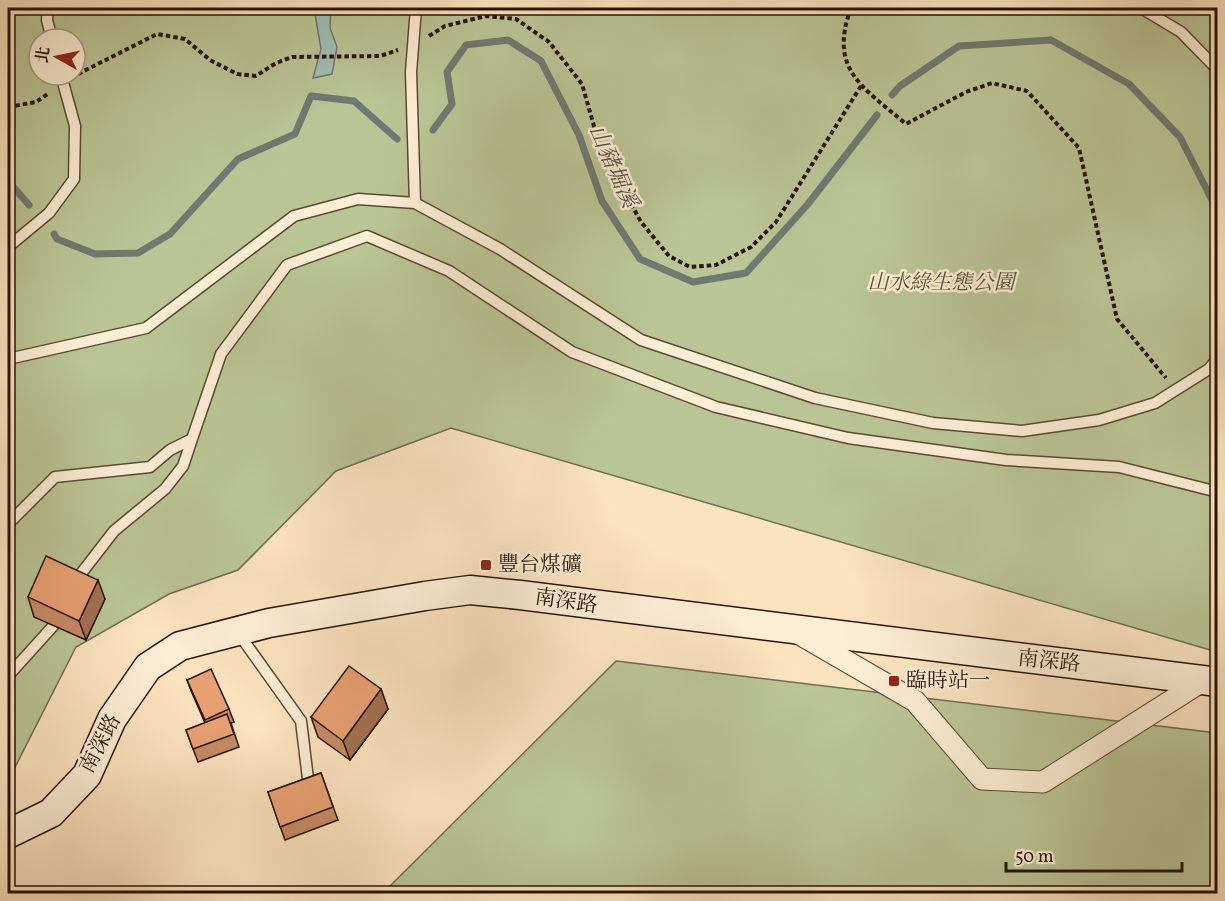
<svg xmlns="http://www.w3.org/2000/svg" width="1225" height="901" font-family="Vollkorn,'Noto Serif TC',serif">
<rect width="100%" height="100%" fill="#fbe3be"/>
<filter id="stains"><feTurbulence type="fractalNoise" baseFrequency=".00333" numOctaves="4"/><feColorMatrix values="0 0 0 0 .2 0 0 0 0 .09 0 0 0 0 .02 0 0 0 .5 -.17"/></filter>
<radialGradient id="worn" r=".72"><stop offset=".6" stop-color="#630" stop-opacity="0"/><stop offset="1" stop-color="#630" stop-opacity=".3"/></radialGradient>
<!-- green -->
<path fill="#bac595" stroke="#706c50" stroke-width="1.5" fill-rule="evenodd" d="M8,8H1217V652L451,428L336,471L238,570L169,594L76,647L8,781ZM39,39H75V75H39Z
M616,661L1217,733V893L382,894Z"/>
<!-- water -->
<path fill="#9fbdb7" stroke="#6f7972" stroke-width="1.5" d="M314,8H331L330,28L337,47L332,74L313,78L321,49Z"/>
<g fill="none" stroke-linecap="round" stroke-linejoin="round">
<!-- stream -->
<path stroke="#6f7972" stroke-width="7" d="M892,95L900,86L959,46L1051,40L1129,84L1180,137L1218,212
M433,130L452,104L447,72L466,45L508,40L541,61L579,135L602,201L640,259L693,282L746,273L808,204L877,115
M8,181L29,205
M54,234L57,239L95,254L138,253L170,234L238,159L295,134L311,96L354,101L397,139"/>
<defs>
<path id="lane" d="M48,8L47,20L52,39
M1141,8L1181,32L1218,70
M415,203L411,72L416,8
M8,247L49,213L74,179L75,126L61,75
M8,359L146,328L294,216L358,199L415,203L500,249L641,340L815,398L933,423L1022,431L1099,420L1155,403L1209,369L1218,358
M8,524L55,477L150,467L170,450L192,439L221,354L287,265L367,236L449,271L572,352L716,407L848,438L1006,460L1119,467L1218,492
M73,584L114,531L165,489L183,466L192,439
M239,634L301,721L308,779
M8,676L54,625"/>
<path id="street" d="M796,632L915,701L982,779L1043,782L1204,680"/>
<path id="secondary" d="M8,834L51,813L87,775L112,719L148,667L180,646L269,623L425,596L470,590L520,595L1218,682"/>
</defs>
<!-- lane casing -->
<use href="#lane" stroke="#5c4737" stroke-width="13"/>
<!-- street casing -->
<use href="#street" stroke="#5c4737" stroke-width="23"/>
<!-- secondary casing -->
<use href="#secondary" stroke="#27130a" stroke-width="31"/>
<!-- path -->
<path stroke="#27130a" stroke-width="4" stroke-dasharray="4.5 3" stroke-linecap="butt" d="M851,8C828,70 863,87 906,124L966,92L992,83L1027,91L1079,148L1117,319L1166,378
M429,36L445,26L486,16L516,19L549,42L582,84L594,126L618,180L641,222L669,256L690,267L716,265L751,247L776,222L861,86
M78,74L157,34L185,39L210,60L237,74L256,76L276,63L292,57L380,56L398,50
M8,107L36,102L49,93"/>
<!-- lane -->
<use href="#lane" stroke="#fcedd5" stroke-width="10"/>
<!-- street -->
<use href="#street" stroke="#fcedd5" stroke-width="21"/>
<!-- secondary -->
<use href="#secondary" stroke="#fcedd5" stroke-width="28"/>
</g>
<!-- wall -->
<path fill="#c78a63" stroke="#27130a" stroke-width="1.5" d="M28,597L105,599L86,640L34,617Z
M187,680L229,709L234,722L231,723L239,747L198,762L186,730L205,723L192,693Z
M381,689L388,709L350,760L318,737L311,717Z
M321,773L338,820L285,840L268,792Z"/>
<!-- shaded-wall -->
<path fill="#a27050" stroke="#27130a" stroke-width="1.5" d="M98,580L105,599L86,640L79,621Z
M381,689L388,709L350,760L343,741Z"/>
<!-- building -->
<path fill="#e7a073" stroke="#27130a" stroke-width="1.5" d="M46,556L98,580L79,621L28,597Z
M349,666L381,689L343,741L311,717Z
M211,669L229,709L205,720L187,680Z
M227,714L234,734L193,749L186,730Z
M321,773L333,807L280,827L268,792Z"/>
<!-- markers -->
<g fill="#8f2418" stroke="#fcedd5" stroke-width="2">
<rect x="480" y="559" width="12" height="12" rx="3"/>
<rect x="888" y="675" width="12" height="12" rx="3"/>
</g>
<g text-anchor="middle" dominant-baseline="central" stroke-width="5" stroke-linejoin="round" paint-order="stroke">
<!-- park labels -->
<g font-size="21" font-style="italic" fill="#5a513b" stroke="#fcedd5">
<text x="941" y="283">山水綠生態公園</text>
</g>
<!-- poi labels -->
<g font-size="21" fill="#27130a" stroke="#fcedd5" text-anchor="start">
<text x="498" y="565">豐台煤礦</text>
<text x="906" y="681">臨時站一</text>
</g>
<!-- street labels -->
<g font-size="21" fill="#27130a" stroke="#fcedd5">
<text transform="translate(566 602) rotate(8)">南深路</text>
<text transform="translate(1049 662) rotate(6)">南深路</text>
<text transform="translate(101 744) rotate(-62)">南深路</text>
</g>
<!-- water labels -->
<g font-size="22" font-style="italic" fill="#514e47" stroke="#fcedd5">
<text transform="translate(612 167) rotate(66)">山豬堀溪</text>
</g>
</g>
<!-- margin -->
<rect width="1225" height="901" fill="none" stroke="#fbe3be" stroke-width="30"/>
<rect x="9" y="9" width="1207" height="883" fill="none" stroke="#27130a" stroke-width="3"/>
<rect x="15" y="15" width="1195" height="871" fill="none" stroke="#27130a" stroke-width="1.5"/>
<!-- north arrow -->
<g transform="translate(57 57) rotate(279)"><circle r="28" fill="#fcedd5" stroke="#a79684" stroke-width="1.5"/>
<path d="M0-4.5L10 22L0 15L-10 22Z" fill="#8f2418"/>
<text y="-9" font-size="16" font-weight="bold" text-anchor="middle" fill="#27130a">北</text>
</g>
<!-- scale -->
<path d="M1006 862v9h176v-9" fill="none" stroke="#27130a" stroke-width="3"/>
<text x="1015" y="862" font-size="18" fill="#27130a" stroke="#fcedd5" stroke-width="4.5" paint-order="stroke">50 m</text>
<rect width="100%" height="100%" filter="url(#stains)"/>
<rect width="100%" height="100%" fill="url(#worn)"/>
</svg>
